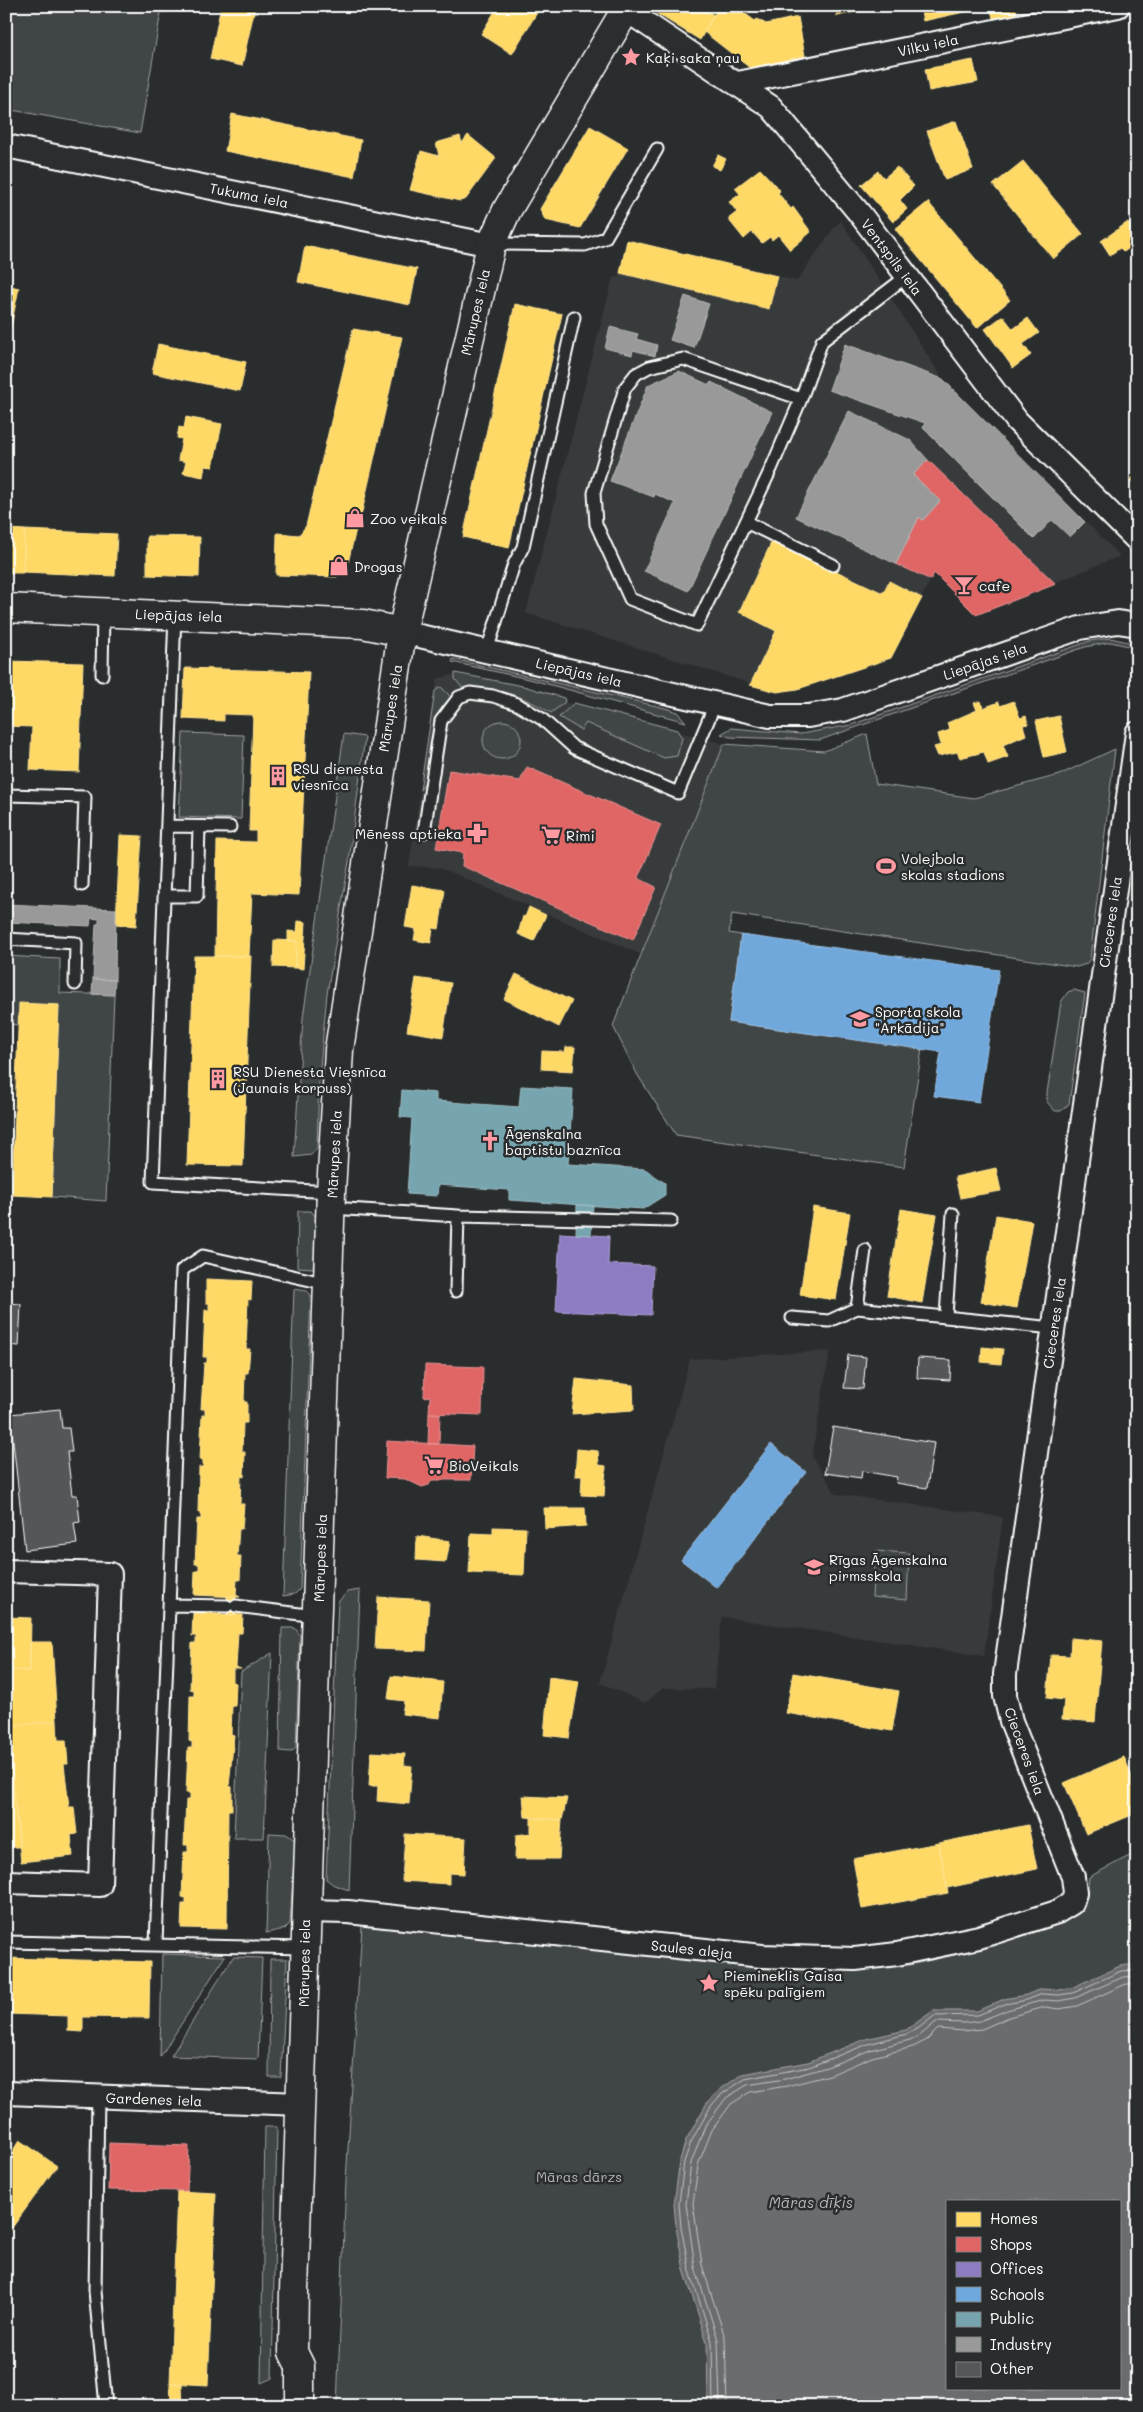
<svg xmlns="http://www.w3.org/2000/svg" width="1143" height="2412" font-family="Mali,sans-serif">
<rect width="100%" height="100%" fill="#2a2d2e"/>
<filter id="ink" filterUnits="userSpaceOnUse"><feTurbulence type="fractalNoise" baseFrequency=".02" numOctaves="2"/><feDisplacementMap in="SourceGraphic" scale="10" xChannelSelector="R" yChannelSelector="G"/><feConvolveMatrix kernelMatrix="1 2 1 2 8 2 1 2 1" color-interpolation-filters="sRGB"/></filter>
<g filter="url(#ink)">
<!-- built -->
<path fill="#373a3b" d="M841,221L943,379L1120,556L976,615L934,573L891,658L798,689L777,692L526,613L613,277L618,278L627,240L797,281L835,226Z
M457,674L724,744L698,820L640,954L450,872L439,868L409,866L437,679Z
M830,1351L812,1456L836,1494L1003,1517L984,1656L722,1617L714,1689L663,1688L645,1703L600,1683L690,1359Z"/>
<!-- green -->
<path fill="#414445" stroke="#a0a2a2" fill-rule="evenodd" d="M6,6H162L140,133L6,109Z
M1110,638L1137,644V648L1111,642L1085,647L820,740L730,737L721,734L731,728L801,734L851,725L1090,641Z
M453,659L665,708L677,712L686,722L533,680L452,662Z
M455,673L523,686L564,698L565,702L551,713C526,697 494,685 464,690L455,679Z
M441,687L451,697C428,718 430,754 425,782L420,790L435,691Z
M574,703L677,730L682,738L677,756L664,758L586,723L581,730L559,717Z
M483 740a19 19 0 1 1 38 0a19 19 0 1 1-38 0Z
M183,733L244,735L241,819L179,817Z
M344,734L365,737L349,861L327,994L319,1077L317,1148L311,1155L294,1157L303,1018Z
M867,734L876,784L974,798L1059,775L1115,749L1090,959L1086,964L1077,967L732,914L729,933L741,935L729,1022L922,1049L904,1167L676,1135L637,1074L613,1026L724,744L824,751Z
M6,956L60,959V993L114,995L106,1201L52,1197L59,1005L20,1004L19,1025L6,1024Z
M1074,990L1085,993L1069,1104L1061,1111H1055L1047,1102V1093L1061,1002L1068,992Z
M298,1211H311L318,1219L313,1268L297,1267Z
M294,1289L307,1291L311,1295L300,1589L295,1594L283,1596Z
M875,1551L909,1553L907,1600L872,1597Z
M360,1590L349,1890L334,1885L326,1879L338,1602L347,1592Z
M282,1628H295L300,1635L296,1748L291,1752L280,1751Z
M272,1653L264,1838H234L241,1672Z
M269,1833L286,1834L295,1840L290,1923L285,1929L266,1933Z
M1137,1852V2406H337L346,2181L362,1926L836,1969L909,1965L976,1950L1075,1914L1087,1897L1089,1877ZM947,2201H1119V2388H947Z
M162,1954L225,1956L160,2057Z
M233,1957L262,1958L258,2059L171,2056Z
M270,1959H287L281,2077H269Z
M265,2127H277L272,2378L261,2383Z"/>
<!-- water -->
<path fill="#6a6c6d" stroke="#a6a7a7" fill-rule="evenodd" d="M1137,1964V2406H708L707,2342L684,2270L676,2227L674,2204L680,2160L686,2140L707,2103L719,2090L743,2074L808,2062L866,2039L906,2030L933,2011H977L1004,1999L1026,1995L1041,1989L1059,1990L1071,1988L1120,1966ZM947,2201H1119V2388H947Z"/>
<!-- homes -->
<path fill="#ffd966" stroke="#ffe494" d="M221,6L255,7L242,66L210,59Z
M488,6H541L512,54L481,34L495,11Z
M660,6H699L714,15L700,40L656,13Z
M719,6H735L755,21L757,19L766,24L798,17L805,56L750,68L704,32Z
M835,6H878V7L837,16Z
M920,6H968L969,11L923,21Z
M990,6H1015L1017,13L993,18Z
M1040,6H1070L1041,13Z
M973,60L978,82L929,91L925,69Z
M232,114L361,140L354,177L225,151Z
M956,121L973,169L945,180L927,131Z
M590,126L628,148L580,228L545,220L540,209Z
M468,135L496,158L466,199L460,201L410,190L421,151L439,156L436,143L460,136L462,143Z
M718,155L726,159L720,170L712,166Z
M1023,161L1083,234L1053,259L993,185Z
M897,167L914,186L900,200L907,209L893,222L861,185L878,171L884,178Z
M760,169L779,189L780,191L778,193L791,209L793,207L811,232L790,250L778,235L772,240L770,237L762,243L752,232L744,239L728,219L737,212L729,202L740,194L735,188Z
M928,202L1010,300L977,328L895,229Z
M1128,222L1137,237L1127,243L1130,247L1124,252L1120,248L1110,255L1101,241Z
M627,240L777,276L769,309L620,273Z
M305,246L417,269L410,305L298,282Z
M6,285L19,288L6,350Z
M515,304L562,314L509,548L463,537Z
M1003,316L1013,329L1028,318L1039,333L1023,344L1031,355L1013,368L985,329Z
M353,329L402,337L359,525H357L347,567L337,577L276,575L277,533L299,535L306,526Z
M158,344L246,362L240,391L152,373Z
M186,417L222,424L213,467L205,466L203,477L183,473L186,462L178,460L182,439L177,438L179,427L184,428Z
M1137,473V487L1130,480Z
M10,529L25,530L23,573H8Z
M25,530L117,534L115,576L23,572Z
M147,536L200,537L199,577L147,575Z
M772,541L883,593L889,581L922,598L891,658L798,689L777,692L750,685L776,631L739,612Z
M6,661L83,663L79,772L30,770L32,727L6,726Z
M185,668L309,672L299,895L252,893L249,956H215L217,841L256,842V831H249L253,715L224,714V721L183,719Z
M981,701L983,708L999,702L1000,706L1014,701L1020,718L1026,716L1028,724L1023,725L1026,735L1003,745L1008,757L988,764L984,752L960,758L957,752L938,756L934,747L941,745L938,734L950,730L947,723L977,710L974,703Z
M1059,716L1067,752L1044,757L1036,721Z
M120,835L142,836L136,926L116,924Z
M412,885L445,890L439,929L433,928L431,943L414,940L416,929L405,927Z
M529,907L546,915L534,941L518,934L523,916L525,917Z
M298,921L306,922L303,969L295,968L297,941H288V931L297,932Z
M274,940L297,941L295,968L273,967Z
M194,956H251L243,1166L187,1165Z
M516,974L572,1001L559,1027L504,999Z
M416,978L451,983L443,1037L407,1031Z
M19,1003L59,1005L52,1197L12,1195Z
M566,1047H575L573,1071L541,1069L542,1051L565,1052Z
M996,1168L1001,1191L960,1198L955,1177Z
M813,1207L850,1213L836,1300L800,1295Z
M901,1209L937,1215L922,1303L887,1296Z
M996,1215L1032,1221L1017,1308L981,1302Z
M206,1279L252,1281L251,1300L248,1299L246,1349H250L248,1373H245L244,1402H247V1423H243L242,1452H245L244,1477L241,1476L240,1504H244L242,1529H239L237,1556H241L240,1580H237L236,1595L240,1597L194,1595L195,1571H199V1564H195L197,1519H201V1513L198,1512L199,1467H203V1460H200L202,1415H205V1409H201L204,1363H207V1357H203L205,1310H209V1303H206Z
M982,1347L1003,1349L1001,1364L981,1362Z
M576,1379L633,1385L634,1410L572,1414Z
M577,1449L598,1451L599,1465L606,1466L604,1496L581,1495L582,1476H575Z
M544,1508H585L586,1526L545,1529Z
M493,1527L526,1528L524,1575L469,1573L471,1533L493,1534Z
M417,1536L450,1541L446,1562L416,1560Z
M227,1596H236V1615H227Z
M378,1597L429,1600L426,1651L375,1649Z
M193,1613L243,1615L242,1633H238L236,1667L241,1669H233V1682L236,1683L235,1706H232L231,1734L234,1735L229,1786L232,1787V1810H228L227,1929L181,1928L182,1904H186V1898L182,1897L184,1852H188V1845H184L186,1800H190V1793H186L188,1748H192V1742L189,1741L190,1696H194V1690L190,1689L192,1643H196V1636H192Z
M6,1617L31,1618L30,1671L6,1670Z
M1071,1638L1102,1641L1095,1722L1062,1719L1064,1700L1047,1698L1051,1655L1070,1656Z
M30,1642H52L57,1721L7,1726L20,1847H10L6,1813V1670L30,1671Z
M793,1673L899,1691L892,1731L786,1713Z
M391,1676L443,1682L440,1718L402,1714L404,1701L388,1699Z
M549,1677L579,1681L569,1738L544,1735Z
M57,1721L58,1740H66L68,1764H64L69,1807H74L77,1834L71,1835L73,1856L21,1862L7,1726Z
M371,1752L405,1754L404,1765L412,1766L409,1804L377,1801L378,1786H369Z
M1124,1757L1137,1788V1813L1086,1834L1064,1783Z
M523,1796L567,1798L562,1820L525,1817Z
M531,1818L562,1820L559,1859H515L516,1835L531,1833Z
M1028,1825L1037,1869L947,1888L939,1843Z
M405,1834L466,1838L464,1874L449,1873V1884L402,1881Z
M939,1843L948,1893L862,1909L853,1859Z
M6,1958L150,1962L149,2018L83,2017V2032L68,2031V2016L6,2014Z
M20,2140L57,2166L6,2236V2160Z
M177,2191L216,2193L208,2385L170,2383Z
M170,2383L182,2384L183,2406H144L143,2403L171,2402Z"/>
<!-- shops -->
<path fill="#e06666" stroke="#e99494" d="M928,460L1056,584L976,615L934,573L931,580L896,564L919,517L923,520L940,501L913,475Z
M527,767L661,825L638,878L656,887L633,940L462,866L463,853L436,848L449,770L520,781Z
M425,1365L483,1367L482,1415L429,1413L430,1396L424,1397Z
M429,1413L440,1414L439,1444H428Z
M387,1441L473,1446L471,1480H432L429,1485L422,1487L405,1479L385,1478Z
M109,2143L189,2146L187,2191L108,2190Z"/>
<!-- offices -->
<path fill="#8e7cc3" stroke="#b0a3d5" d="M560,1233L609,1236L608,1264L653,1266L651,1315L556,1311Z"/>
<!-- schools -->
<path fill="#6fa8dc" stroke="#9ac2e6" d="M741,935L999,970L979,1102L934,1096L941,1052L729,1022Z
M771,1444L806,1472L717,1588L681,1560Z"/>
<!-- public -->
<path fill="#76a5af" stroke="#9fc0c7" d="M521,1086L573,1089L568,1164L645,1169L665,1183V1195L643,1209L509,1200V1190L438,1185L437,1196L407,1194L412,1118L400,1117L402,1090L436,1093V1101L519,1107Z
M577,1205L593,1206L591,1235L576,1234Z"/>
<!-- industry -->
<path fill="#999" stroke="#b8b8b8" d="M685,296L709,304L694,348L670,340Z
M610,327L638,334L636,339L657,345L655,356L633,350L632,355L605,348Z
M845,344L943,379L1085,522L1070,537L1052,520L1034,539L923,428L925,423L829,390Z
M679,371L709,385L711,382L772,412L688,591L644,571L675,503L655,494L654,497L610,481L648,385Z
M849,411L910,440L928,460L913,475L940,501L923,520L919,517L896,564L796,517Z
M6,904L116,909L115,980L93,979L96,924H99V919L91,918L90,926L6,922Z
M93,979L115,980L114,995L92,994Z"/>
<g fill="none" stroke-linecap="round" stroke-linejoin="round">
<!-- shore -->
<path stroke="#c3c4c5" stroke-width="1" d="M713,2406L712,2341L689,2268L681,2227L679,2204L684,2162L691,2142L711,2106L722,2094L745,2079L809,2067L868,2044L907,2034L919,2028L934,2016L978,2015L1005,2004L1027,2000L1042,1994L1059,1995L1073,1993L1121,1971L1137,1970
M720,2406L718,2340L695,2267L686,2204L691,2163L705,2126L726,2098L747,2085L785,2079L827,2067L870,2050L910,2040L922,2034L936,2022L964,2023L980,2021L1007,2010L1044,2000L1059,2001L1075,1998L1123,1977L1137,1976
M727,2406L725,2338L702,2265L693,2204L698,2165L712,2130L731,2104L750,2092L787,2086L830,2075L872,2057L913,2047L927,2040L938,2029L964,2031L982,2029L1009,2017L1045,2007L1059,2009L1077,2006L1126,1984H1137"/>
</g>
<!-- building -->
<path fill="#555758" stroke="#fff" d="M6,1303L21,1304L19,1346L6,1345Z
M848,1355L866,1357L863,1389L844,1388Z
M918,1358L951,1360L950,1380L917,1378Z
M60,1409L62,1428H69L72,1452H67L72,1495H77L80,1522L74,1523L77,1544L25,1550L10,1414Z
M833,1427L934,1443L927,1488L896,1483L897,1477L862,1471L861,1478L825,1473Z"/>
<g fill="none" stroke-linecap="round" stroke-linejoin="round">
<defs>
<path id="service" d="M493,244L585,245L605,238L657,149
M801,399L683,359L649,367L636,374L625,388L594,493L596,524L630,599L697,625L771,469L801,399L822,341L907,276
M746,522L833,565
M175,615L153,1182L331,1192
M487,651L514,564L523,547L574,317
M102,675L103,612
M6,795L85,797L82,885
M169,826L230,827
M424,832L441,721L459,697L470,693L493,696L517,704L542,719L574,748L678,793L715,704
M166,896H197L199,827
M6,939L76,943L75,984
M331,1208L458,1216
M456,1291L458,1216L671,1221
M857,1308L865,1250
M946,1316L953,1214
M792,1318L829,1321L857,1308L1053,1328
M170,1605L227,1606
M236,1606L316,1616
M6,1942L304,1948
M156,1944L182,1270L203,1256L328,1284
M98,2096L95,2291L106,2406"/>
<path id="minor" d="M620,6L771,107L860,214L1017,421L1137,540
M738,83L1118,6
M6,146L491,245
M402,632L770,716H808L843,710L1080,628L1118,622L1137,625
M6,1571L110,1574L100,1885L6,1882
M305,1911L348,1912L762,1956L855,1959L897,1954L979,1937L1057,1912L1072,1903L1075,1893L1073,1877L1011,1721L1005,1696V1674L1137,733
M6,2093L301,2104"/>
<path id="tertiary" d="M6,608L363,624L402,632
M300,2406V2366L293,2352L294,2291L331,1192L339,1050L402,632L491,245L507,210L628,6"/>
</defs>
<!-- service casing -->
<use href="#service" stroke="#fff" stroke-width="15"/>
<!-- minor casing -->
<use href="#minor" stroke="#fff" stroke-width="26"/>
<!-- tertiary casing -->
<use href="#tertiary" stroke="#fff" stroke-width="31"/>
<!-- service -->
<use href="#service" stroke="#2a2d2e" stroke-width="11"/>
<!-- minor -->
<use href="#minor" stroke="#2a2d2e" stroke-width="22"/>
<!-- tertiary -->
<use href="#tertiary" stroke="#2a2d2e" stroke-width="28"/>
</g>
</g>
<!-- icons -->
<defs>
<symbol id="sight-bare" viewBox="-9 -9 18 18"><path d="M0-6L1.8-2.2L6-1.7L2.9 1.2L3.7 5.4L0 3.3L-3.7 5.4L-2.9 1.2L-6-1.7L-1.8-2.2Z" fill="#ff9aa2" stroke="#2a2d2e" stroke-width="2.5" paint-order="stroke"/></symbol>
<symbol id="shop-bare" viewBox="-9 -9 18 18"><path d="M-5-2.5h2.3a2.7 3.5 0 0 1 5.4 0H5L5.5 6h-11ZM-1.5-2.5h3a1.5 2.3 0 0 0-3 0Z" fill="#ff9aa2" stroke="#2a2d2e" stroke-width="2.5" paint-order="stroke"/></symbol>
<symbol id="bar-bare" viewBox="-9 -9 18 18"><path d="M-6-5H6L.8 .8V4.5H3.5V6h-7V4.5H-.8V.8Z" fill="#ff9aa2" stroke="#2a2d2e" stroke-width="2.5" paint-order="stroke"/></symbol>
<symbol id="building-bare" viewBox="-9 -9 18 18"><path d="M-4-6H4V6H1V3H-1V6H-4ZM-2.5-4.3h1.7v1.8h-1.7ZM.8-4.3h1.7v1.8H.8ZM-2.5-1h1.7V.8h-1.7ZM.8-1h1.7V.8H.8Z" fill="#ff9aa2" stroke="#2a2d2e" stroke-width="2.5" paint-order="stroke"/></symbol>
<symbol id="pharmacy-bare" viewBox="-9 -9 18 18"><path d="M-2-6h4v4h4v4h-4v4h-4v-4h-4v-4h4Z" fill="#ff9aa2" stroke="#2a2d2e" stroke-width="2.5" paint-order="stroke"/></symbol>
<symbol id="supermarket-bare" viewBox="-9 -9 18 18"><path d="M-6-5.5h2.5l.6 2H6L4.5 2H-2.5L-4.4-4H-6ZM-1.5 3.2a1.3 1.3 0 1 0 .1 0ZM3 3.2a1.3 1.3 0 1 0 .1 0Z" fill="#ff9aa2" stroke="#2a2d2e" stroke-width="2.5" paint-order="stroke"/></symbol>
<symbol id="stadium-bare" viewBox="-9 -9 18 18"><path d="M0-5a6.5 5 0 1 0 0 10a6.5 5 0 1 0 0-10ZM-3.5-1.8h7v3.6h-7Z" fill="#ff9aa2" stroke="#2a2d2e" stroke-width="2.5" paint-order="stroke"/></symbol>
<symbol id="school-bare" viewBox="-9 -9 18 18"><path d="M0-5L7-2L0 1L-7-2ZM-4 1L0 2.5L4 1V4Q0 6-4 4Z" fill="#ff9aa2" stroke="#2a2d2e" stroke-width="2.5" paint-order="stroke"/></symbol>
<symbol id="church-bare" viewBox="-9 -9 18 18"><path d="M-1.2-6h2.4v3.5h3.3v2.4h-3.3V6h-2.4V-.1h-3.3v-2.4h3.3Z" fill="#ff9aa2" stroke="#2a2d2e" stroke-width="2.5" paint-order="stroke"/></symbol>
</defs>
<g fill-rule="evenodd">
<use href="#sight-bare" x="617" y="43" width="28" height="28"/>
<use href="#shop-bare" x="341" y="504" width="28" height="28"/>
<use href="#shop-bare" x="325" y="552" width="28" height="28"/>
<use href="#bar-bare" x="950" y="571" width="28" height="28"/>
<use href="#building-bare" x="264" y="762" width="28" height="28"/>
<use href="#pharmacy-bare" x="463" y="819" width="28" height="28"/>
<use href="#supermarket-bare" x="537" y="821" width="28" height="28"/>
<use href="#stadium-bare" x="872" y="852" width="28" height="28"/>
<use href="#school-bare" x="846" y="1005" width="28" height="28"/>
<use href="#building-bare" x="204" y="1065" width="28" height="28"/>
<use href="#church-bare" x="476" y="1127" width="28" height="28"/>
<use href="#supermarket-bare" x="420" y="1451" width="28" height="28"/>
<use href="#school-bare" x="800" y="1553" width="28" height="28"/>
<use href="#sight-bare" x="695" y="1969" width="28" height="28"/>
</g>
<g text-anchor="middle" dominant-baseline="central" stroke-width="5" stroke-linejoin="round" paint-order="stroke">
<!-- street labels -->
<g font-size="14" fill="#fff" stroke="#2a2d2e">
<text transform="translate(928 45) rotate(-12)">Vilku iela</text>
<text transform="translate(249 195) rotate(11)">Tukuma iela</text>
<text transform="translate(892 257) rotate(53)">Ventspils iela</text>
<text transform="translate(475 312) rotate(-77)">Mārupes iela</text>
<text transform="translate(179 615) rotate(2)">Liepājas iela</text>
<text transform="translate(985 661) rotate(-19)">Liepājas iela</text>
<text transform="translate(579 672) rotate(13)">Liepājas iela</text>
<text transform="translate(390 708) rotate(-81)">Mārupes iela</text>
<text transform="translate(1110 922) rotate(-82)">Cieceres iela</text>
<text transform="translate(334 1154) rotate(-87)">Mārupes iela</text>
<text transform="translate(1054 1323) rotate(-82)">Cieceres iela</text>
<text transform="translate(320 1558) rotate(-88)">Mārupes iela</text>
<text transform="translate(1025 1751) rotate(70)">Cieceres iela</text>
<text transform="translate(692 1949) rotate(6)">Saules aleja</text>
<text transform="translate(304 1963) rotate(-89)">Mārupes iela</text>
<text transform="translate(154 2099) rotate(2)">Gardenes iela</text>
</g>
<!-- poi labels -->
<g font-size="14" fill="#fff" stroke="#2a2d2e" text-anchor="start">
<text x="646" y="57">Kaķi saka ņau</text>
<text x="370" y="518">Zoo veikals</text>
<text x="354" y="566">Drogas</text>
<text x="979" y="585">cafe</text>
<text x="293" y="768">RSU dienesta<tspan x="293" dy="16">viesnīca</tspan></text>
<text x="462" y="833" text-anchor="end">Mēness aptieka</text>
<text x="566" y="835">Rimi</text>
<text x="901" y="858">Volejbola<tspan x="901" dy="16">skolas stadions</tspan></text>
<text x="875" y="1011">Sporta skola<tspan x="875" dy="16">"Arkādija"</tspan></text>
<text x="233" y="1071">RSU Dienesta Viesnīca<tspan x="233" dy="16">(Jaunais korpuss)</tspan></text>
<text x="505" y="1133">Āgenskalna<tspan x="505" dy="16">baptistu baznīca</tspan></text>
<text x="449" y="1465">BioVeikals</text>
<text x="829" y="1559">Rīgas Āgenskalna<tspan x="829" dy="16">pirmsskola</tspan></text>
<text x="724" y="1975">Piemineklis Gaisa<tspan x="724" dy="16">spēku palīgiem</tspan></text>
</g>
<!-- park labels -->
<g font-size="14" fill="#b3b4b5" stroke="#2a2d2e">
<text x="579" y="2176">Māras dārzs</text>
</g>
<!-- water labels -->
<g font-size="15" font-style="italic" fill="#b4b6b6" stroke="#2a2d2e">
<text x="811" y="2202">Māras dīķis</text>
</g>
</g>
<!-- margin -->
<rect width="1143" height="2412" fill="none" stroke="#2a2d2e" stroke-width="25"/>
<rect x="12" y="12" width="1118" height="2387" fill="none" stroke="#fff" stroke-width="2" filter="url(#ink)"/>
<!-- legend -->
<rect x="946" y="2200" width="175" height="190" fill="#2a2d2e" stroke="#7f8182"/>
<rect x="956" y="2212" width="25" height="15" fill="#ffd966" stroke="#7f8182"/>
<text x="990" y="2224" font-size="15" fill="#ffffff">Homes</text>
<rect x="956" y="2237" width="25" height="15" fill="#e06666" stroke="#7f8182"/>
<text x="990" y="2250" font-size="15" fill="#ffffff">Shops</text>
<rect x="956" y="2262" width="25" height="15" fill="#8e7cc3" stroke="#7f8182"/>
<text x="990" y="2274" font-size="15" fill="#ffffff">Offices</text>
<rect x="956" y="2287" width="25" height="15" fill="#6fa8dc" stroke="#7f8182"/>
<text x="990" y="2300" font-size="15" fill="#ffffff">Schools</text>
<rect x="956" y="2312" width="25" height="15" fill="#76a5af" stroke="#7f8182"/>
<text x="990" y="2324" font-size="15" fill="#ffffff">Public</text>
<rect x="956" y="2337" width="25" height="15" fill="#999999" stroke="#7f8182"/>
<text x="990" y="2350" font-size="15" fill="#ffffff">Industry</text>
<rect x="956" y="2362" width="25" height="15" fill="#555758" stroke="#7f8182"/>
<text x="990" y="2374" font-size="15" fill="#ffffff">Other</text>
</svg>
